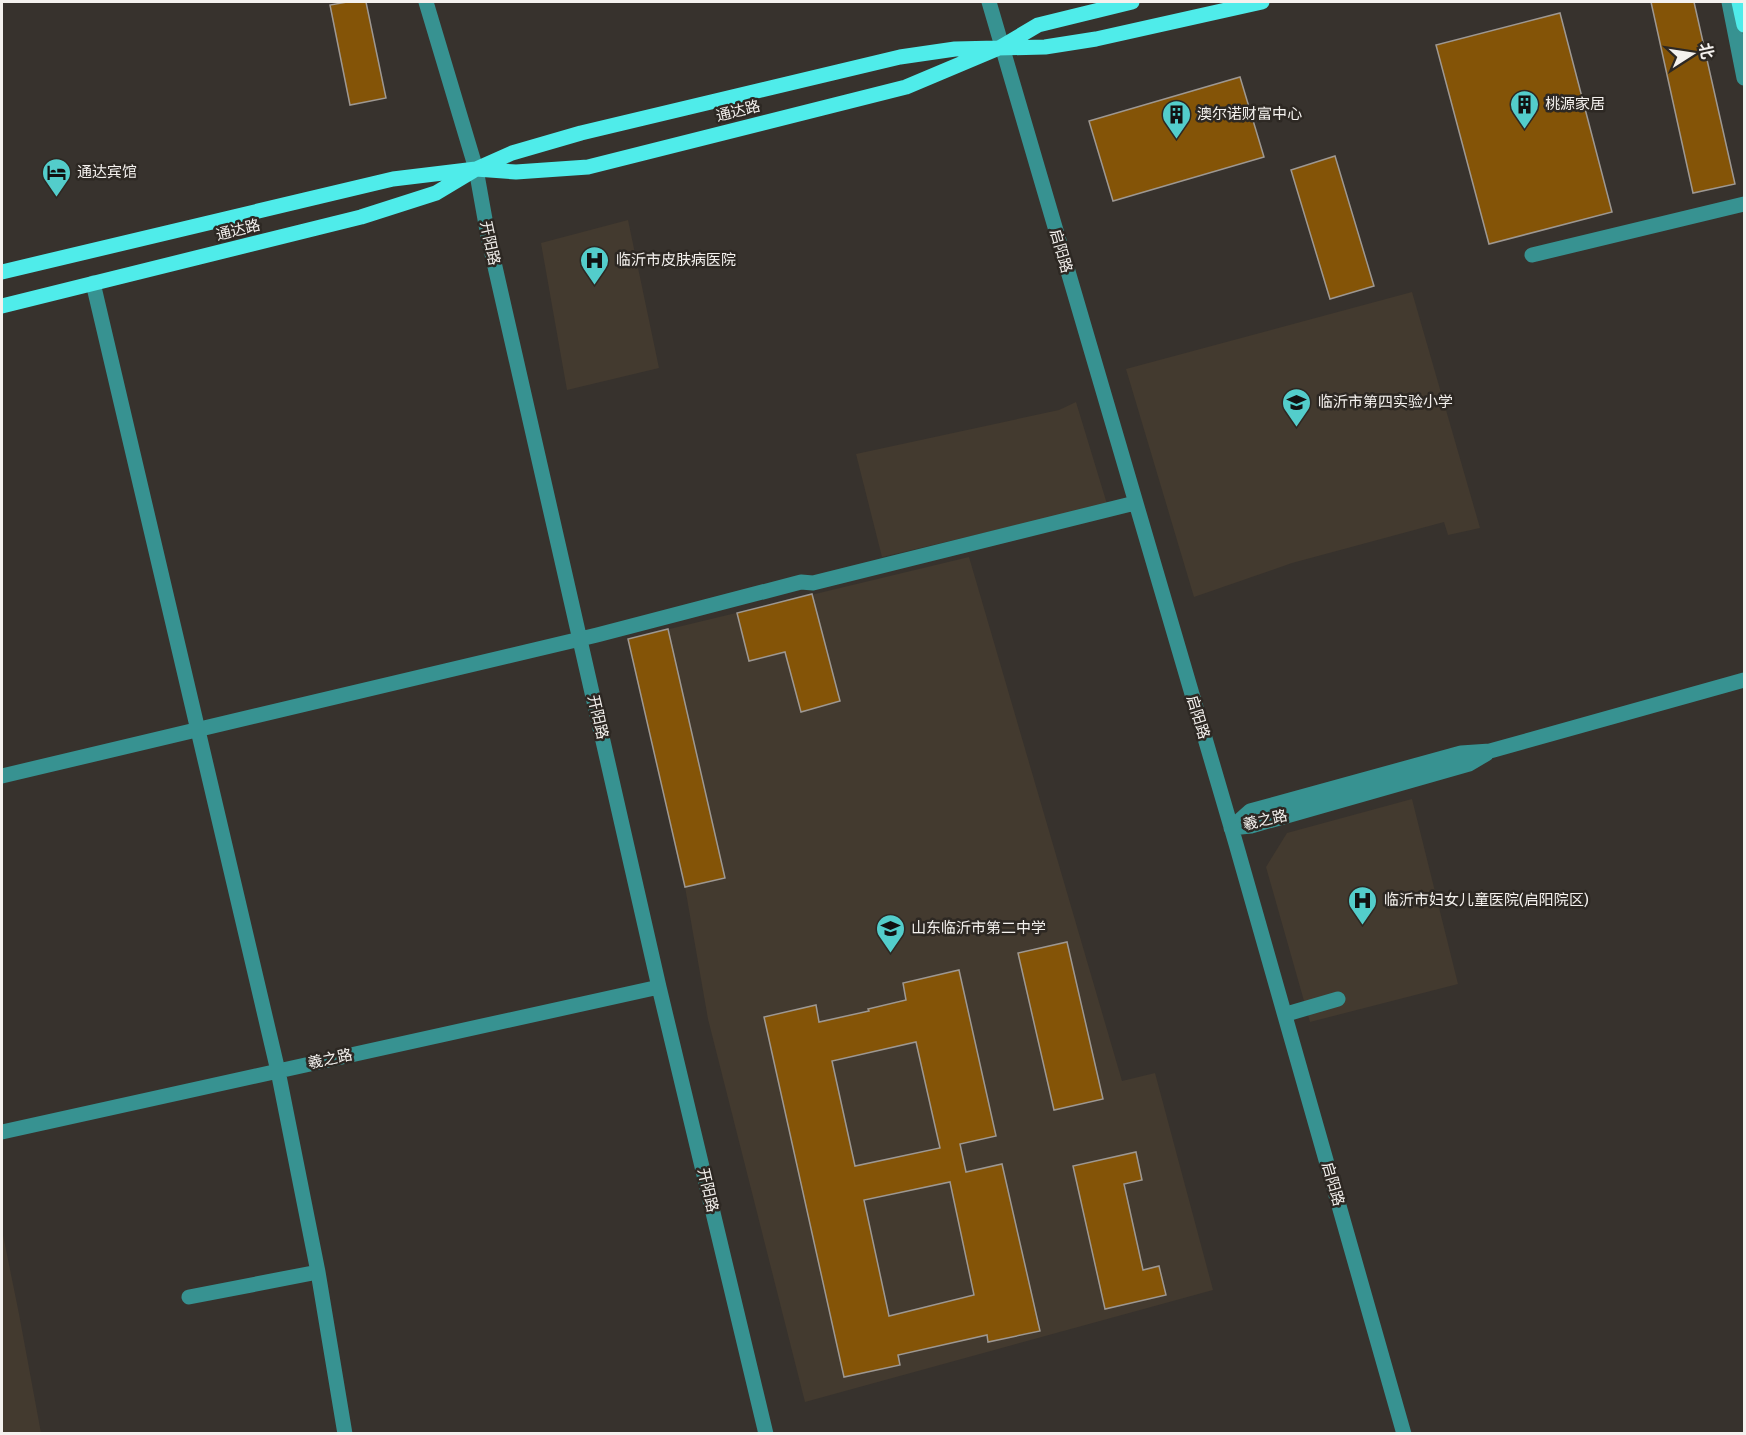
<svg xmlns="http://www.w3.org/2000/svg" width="1746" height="1435" font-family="'Fira Sans','Noto Sans SC',sans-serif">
<rect width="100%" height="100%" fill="#37322d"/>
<!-- built -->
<path fill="#433a2f" d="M628,220L659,368L567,390L541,243Z
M1412,292L1480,528L1448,535L1444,522L1292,563L1194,597L1126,369Z
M1076,402L1107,504L882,557L856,454L1059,410Z
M969,557L1122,1081L1155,1073L1213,1290L805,1402L708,1019L685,887L628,639Z
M1412,799L1458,984L1310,1022L1266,867L1287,833Z
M2,1230L19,1314L41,1433H2Z"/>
<!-- building -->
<path fill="#845407" stroke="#9e9892" stroke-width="1.5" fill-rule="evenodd" d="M347,2H366L386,98L350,105L330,5Z
M1651,2H1694L1735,184L1693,193Z
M1560,13L1612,212L1489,244L1436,45Z
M1240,77L1264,157L1113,201L1089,121Z
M1335,156L1374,286L1330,299L1291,170Z
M812,594L840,701L801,712L785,652L749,661L737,613Z
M668,629L725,878L685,887L628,639Z
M1067,942L1103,1099L1054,1110L1018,953Z
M959,970L996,1136L960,1144L966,1172L1002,1164L1040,1331L988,1342L987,1335L898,1355L900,1365L844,1377L764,1017L816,1005L819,1022L869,1011L868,1009L906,1000L903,983ZM916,1042L940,1148L855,1166L832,1061ZM950,1182L974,1295L889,1316L864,1200Z
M1136,1152L1142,1180L1124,1184L1143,1270L1159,1266L1166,1295L1105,1309L1073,1166Z"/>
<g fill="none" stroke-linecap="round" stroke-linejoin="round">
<!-- minor -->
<path stroke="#379291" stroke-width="15" d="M426,2L476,169L488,236L659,987L766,1434
M989,2L1236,844L1404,1434
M1729,2L1744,78
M1532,255L1744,204
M93,283L278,1071L318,1272L345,1434
M2,776L597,635L801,582L813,583L1135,503
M1231,828L1250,811L1461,753L1490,751L1744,680
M1231,828L1251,826L1469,764L1486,754
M1290,1013L1338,999
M2,1132L659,987
M189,1297L318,1272"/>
<!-- major -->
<path stroke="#4fecea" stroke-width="15" d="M1739,2L1744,25
M2,272L393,179L476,169L516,172L588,167L906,87L1001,47L1038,25L1132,2
M2,306L361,217L436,193L476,169L512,153L581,133L900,57L955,49L1045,47L1096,39L1262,2"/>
</g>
<!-- icons -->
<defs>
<symbol id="building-pin" viewBox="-11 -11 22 30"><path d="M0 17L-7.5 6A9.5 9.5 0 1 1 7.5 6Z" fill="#53cdcb" stroke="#2d2823"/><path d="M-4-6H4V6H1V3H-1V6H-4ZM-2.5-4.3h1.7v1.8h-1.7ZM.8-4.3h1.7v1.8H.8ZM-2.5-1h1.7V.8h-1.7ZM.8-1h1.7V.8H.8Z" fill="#111"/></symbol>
<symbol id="hotel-pin" viewBox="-11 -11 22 30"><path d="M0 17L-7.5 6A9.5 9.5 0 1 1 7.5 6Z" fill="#53cdcb" stroke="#2d2823"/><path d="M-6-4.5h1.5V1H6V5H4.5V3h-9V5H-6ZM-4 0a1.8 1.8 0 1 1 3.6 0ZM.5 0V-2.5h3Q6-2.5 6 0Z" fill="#111"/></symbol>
<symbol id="hospital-pin" viewBox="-11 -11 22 30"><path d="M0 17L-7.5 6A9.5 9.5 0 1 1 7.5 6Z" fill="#53cdcb" stroke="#2d2823"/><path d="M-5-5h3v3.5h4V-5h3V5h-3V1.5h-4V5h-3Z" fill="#111"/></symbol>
<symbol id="school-pin" viewBox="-11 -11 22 30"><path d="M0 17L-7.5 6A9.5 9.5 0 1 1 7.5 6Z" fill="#53cdcb" stroke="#2d2823"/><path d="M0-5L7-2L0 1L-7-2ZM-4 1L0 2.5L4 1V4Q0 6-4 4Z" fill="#111"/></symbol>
</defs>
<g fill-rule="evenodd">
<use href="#building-pin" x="1508" y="88" width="33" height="45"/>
<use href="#building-pin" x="1160" y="98" width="33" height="45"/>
<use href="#hotel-pin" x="40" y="156" width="33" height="45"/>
<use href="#hospital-pin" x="578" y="244" width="33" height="45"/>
<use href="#school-pin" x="1280" y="386" width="33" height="45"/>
<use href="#hospital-pin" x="1346" y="884" width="33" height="45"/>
<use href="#school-pin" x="874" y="912" width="33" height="45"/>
</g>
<g text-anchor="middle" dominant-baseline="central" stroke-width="5" stroke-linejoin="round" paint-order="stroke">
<!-- poi labels -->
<g font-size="15" fill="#f4f1ee" stroke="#2d2823" text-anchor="start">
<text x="1545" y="104">桃源家居</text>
<text x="1197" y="114">澳尔诺财富中心</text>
<text x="77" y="172">通达宾馆</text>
<text x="616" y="260">临沂市皮肤病医院</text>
<text x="1318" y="402">临沂市第四实验小学</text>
<text x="1384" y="900">临沂市妇女儿童医院(启阳院区)</text>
<text x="911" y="928">山东临沂市第二中学</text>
</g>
<!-- street labels -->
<g font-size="15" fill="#f4f1ee" stroke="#2d2823">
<text transform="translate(738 111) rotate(-14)">通达路</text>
<text transform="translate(238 230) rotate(-14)">通达路</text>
<text transform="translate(490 243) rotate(78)">开阳路</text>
<text transform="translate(1061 251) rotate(74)">启阳路</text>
<text transform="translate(598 717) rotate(77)">开阳路</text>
<text transform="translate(1198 717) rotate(73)">启阳路</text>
<text transform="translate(1265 820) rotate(-13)">羲之路</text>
<text transform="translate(330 1059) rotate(-12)">羲之路</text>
<text transform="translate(1333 1184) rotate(74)">启阳路</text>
<text transform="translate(708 1190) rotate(77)">开阳路</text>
</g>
</g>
<!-- border -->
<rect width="1746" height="1435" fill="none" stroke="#f4f1ee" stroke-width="6"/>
<!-- north arrow -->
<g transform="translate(1692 54) rotate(78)" stroke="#2d2823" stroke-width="4.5" paint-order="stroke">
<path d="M0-4.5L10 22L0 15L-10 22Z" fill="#f4f1ee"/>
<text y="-9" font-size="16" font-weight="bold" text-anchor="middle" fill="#f4f1ee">北</text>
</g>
</svg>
